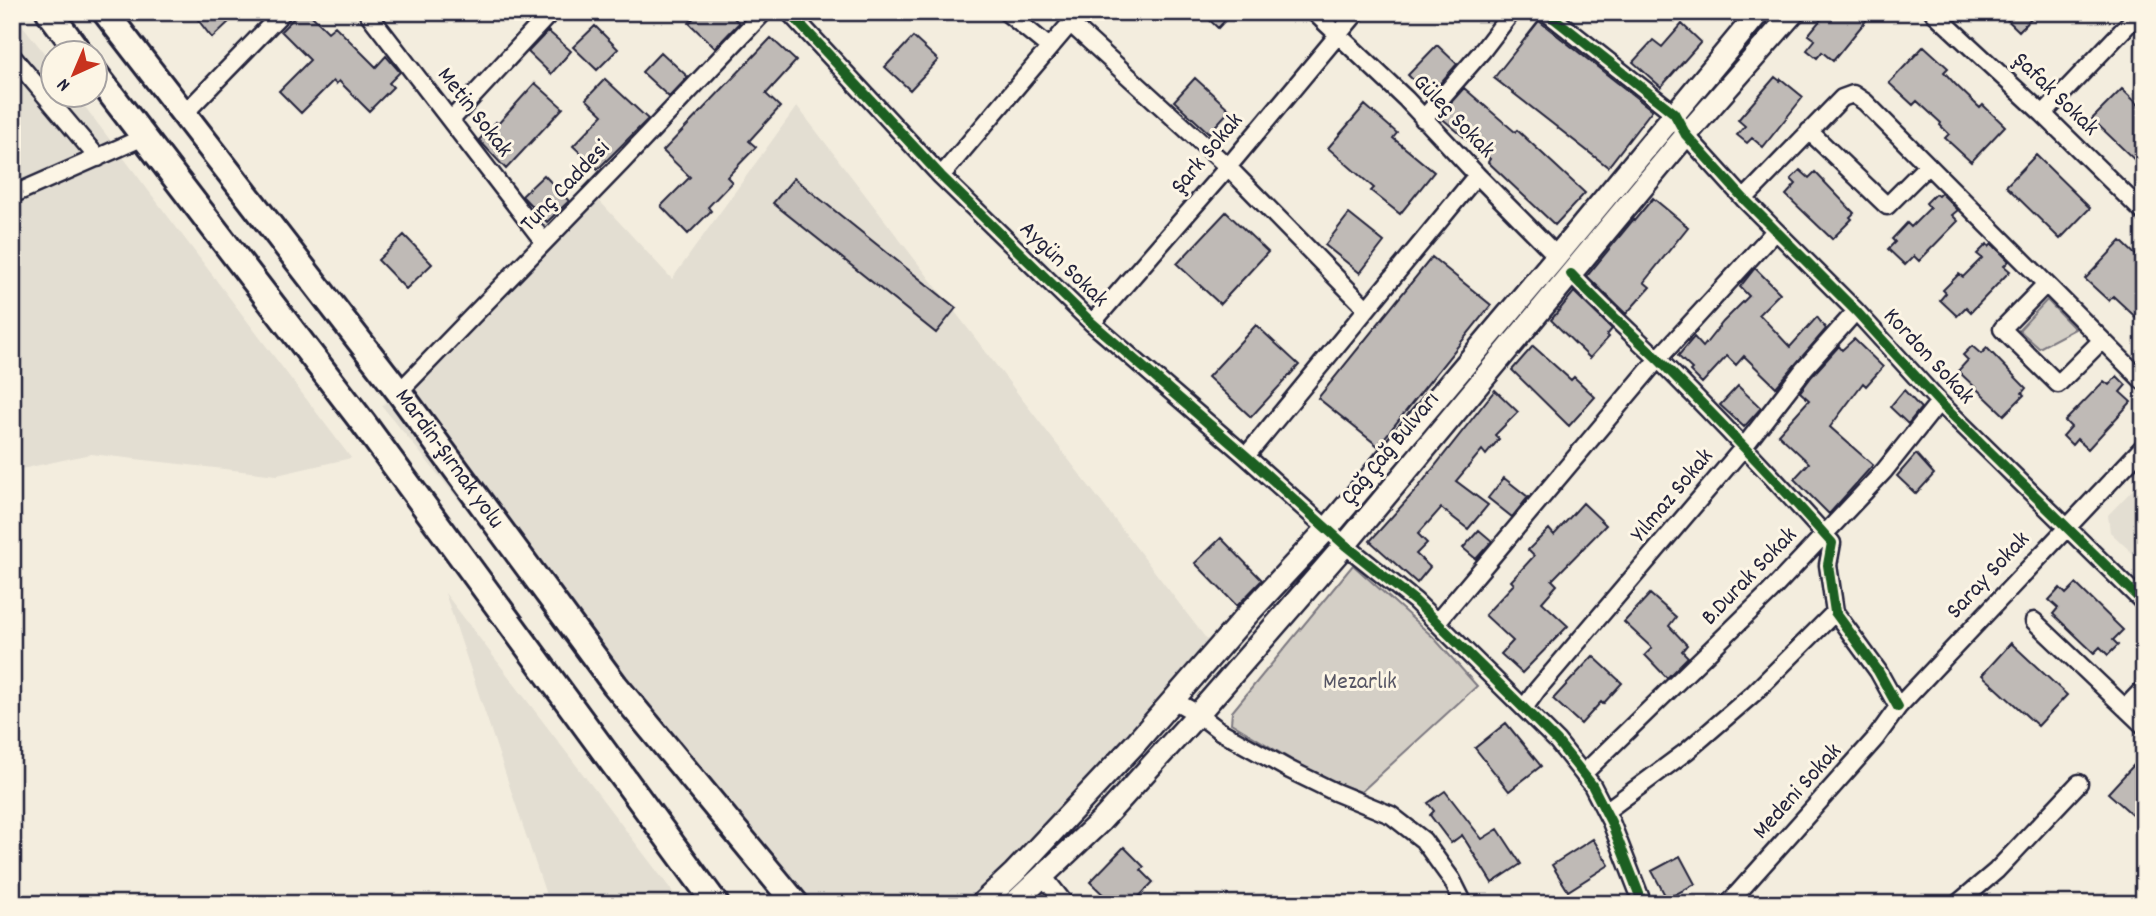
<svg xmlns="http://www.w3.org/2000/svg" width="2156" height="916" font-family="Dekko,sans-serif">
<rect width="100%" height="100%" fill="#f3edde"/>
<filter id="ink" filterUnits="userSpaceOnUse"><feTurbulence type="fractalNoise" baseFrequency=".0143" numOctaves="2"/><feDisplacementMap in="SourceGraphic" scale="14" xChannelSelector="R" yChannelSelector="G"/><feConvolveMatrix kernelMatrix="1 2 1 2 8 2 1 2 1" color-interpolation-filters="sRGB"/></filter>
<g filter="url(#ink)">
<!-- built -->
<path fill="#e3ded2" d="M12,12L52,63V94L76,95L351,458L277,475L91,454L12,471Z
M797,106L1221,658L1072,828L996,904H789L382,406L594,195L672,279Z
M2144,478V564L2110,532L2108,515Z
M445,593L682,904H549Z"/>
<!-- green -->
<path fill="#d4cfc6" stroke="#7b7880" stroke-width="2" d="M2047,300L2075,329L2039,348L2019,330Z
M1353,565L1433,637L1477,686L1361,792L1318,776L1231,723L1232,712Z"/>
<!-- building -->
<path fill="#bfbab6" stroke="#22223b" stroke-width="2" d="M192,12H225L231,20L212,38Z
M300,12H308L328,32L335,26L376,67L386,56L400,72L389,83L393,87L369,111L339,81L336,84L333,81L301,113L279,91L310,60L281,31Z
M699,12H728L739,23L715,48L689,23Z
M1201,12H1233L1218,28Z
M1827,12H1873L1833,61L1822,52L1817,58L1807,50L1815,40L1808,35Z
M1999,12H2037L2019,31Z
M1539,21L1652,110L1608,167L1494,78Z
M1682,24L1701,42L1661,87L1633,62L1653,40L1662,47Z
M595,26L618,49L597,70L573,47Z
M548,31L571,51L551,74L528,52Z
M913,37L938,60L910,90L885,67Z
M771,38L796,61L766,94L780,107L749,141L756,147L727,177L732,182L708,207L711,211L688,234L661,206L690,177L663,151Z
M1437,45L1457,64L1429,96L1408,75Z
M1924,46L1948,68L1944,72L1955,84L1980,108L1983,105L2005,126L1971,162L1945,138L1949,134L1940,125L1941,123L1917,101L1913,105L1889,83Z
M661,52L688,77L669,97L642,72Z
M1775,77L1780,81L1781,79L1803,97L1763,147L1752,138L1747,143L1737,135L1745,126L1738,120Z
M1195,78L1230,110L1209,133L1174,101Z
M605,79L648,119L598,169L573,146L603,115L586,99Z
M535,83L563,108L506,169L479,140L496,122L498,124Z
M1464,88L1515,132L1517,130L1585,193L1555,225L1488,162L1490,159L1439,116Z
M2122,89L2144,110V169L2092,119Z
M1365,105L1397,133L1393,138L1434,172L1400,214L1371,191L1374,188L1328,148Z
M2036,155L2090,208L2060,239L2006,186Z
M1800,170L1809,178L1815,172L1854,213L1850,217L1852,219L1832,239L1786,195L1796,184L1791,179Z
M544,175L569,201L547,222L522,196Z
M794,178L956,308L936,333L773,203Z
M1941,193L1958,210L1952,215L1958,221L1919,261L1914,256L1905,265L1888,249L1895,242L1892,239L1907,223L1911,227L1930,208L1926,203L1935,194L1938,196Z
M1653,198L1688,227L1644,282L1650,287L1626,314L1587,276L1633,220L1634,221Z
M1226,212L1268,252L1220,304L1177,264Z
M1349,214L1384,242L1360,273L1325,245Z
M404,235L432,264L406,289L378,260Z
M2121,241L2144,263V325L2113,296L2109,301L2085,279Z
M1987,244L1989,247L1992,244L2009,261L2004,266L2010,271L1971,312L1966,307L1957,316L1940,300L1946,293L1943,290L1959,274L1963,277L1982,258L1977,254Z
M1432,257L1491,305L1378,446L1318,398Z
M1755,268L1780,293L1759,314L1790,347L1817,317L1826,329L1776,387L1744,356L1736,365L1727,356L1702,383L1690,371L1692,369L1678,356L1694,337L1703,347L1723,322L1749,296L1740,287Z
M1574,292L1612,329L1607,335L1609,337L1590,358L1551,320Z
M1256,325L1299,365L1251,417L1208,377Z
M1854,339L1883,367L1866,386L1863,383L1830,427L1873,465L1829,514L1794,479L1809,463L1778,434L1809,400L1800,392L1812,376L1839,346L1842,350Z
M1533,346L1571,380L1574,377L1595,397L1569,426L1512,370Z
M1972,346L1981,354L1987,348L2026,388L2022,393L2024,395L2004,415L1958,371L1968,360L1963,355Z
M2117,376L2126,385L2120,392L2131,402L2088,449L2077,439L2072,445L2063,436L2071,427L2065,421L2104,381L2109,385Z
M1738,386L1761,408L1744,427L1720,405Z
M1495,390L1518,412L1495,435L1499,439L1486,455L1482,450L1456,481L1488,505L1468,529L1441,508L1418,534L1427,543L1416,554L1430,567L1417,583L1370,541L1416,490Z
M1904,390L1921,408L1908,424L1890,407Z
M1916,454L1934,474L1916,494L1897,476Z
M1504,478L1528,497L1512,517L1488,498Z
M1583,503L1606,525L1552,580L1557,585L1542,602L1568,626L1522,673L1501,654L1513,641L1485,615L1514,584L1511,581L1534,556L1528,550L1549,529L1554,535Z
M1479,530L1492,541L1476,559L1463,548Z
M1221,538L1262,580L1237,606L1195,563Z
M2076,584L2123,630L2113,640L2118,645L2108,655L2100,647L2094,653L2053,614L2058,608L2049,600L2060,588L2066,594Z
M1650,594L1676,617L1669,626L1687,645L1682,651L1688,657L1667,678L1645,655L1652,648L1624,622Z
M2011,643L2067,695L2038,726L1982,675Z
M1593,656L1622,683L1603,704L1601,702L1581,724L1553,699Z
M1506,723L1541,766L1509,791L1475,748Z
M2144,754V825L2108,793Z
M1445,791L1482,839L1498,829L1521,864L1492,883L1462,835L1451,843L1430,815L1434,811L1428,803Z
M1593,839L1609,865L1568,891L1552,865Z
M1124,847L1144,867L1141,870L1153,882L1132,904H1113L1090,882Z
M1680,856L1695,884L1667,899L1652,871Z"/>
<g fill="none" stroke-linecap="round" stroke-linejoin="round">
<defs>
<path id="minor" d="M367,12L544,242
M789,12L941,176L1092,323L1246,456L1345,545L1415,601L1557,741L1592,785L1611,822L1643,904
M1006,12L1049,47
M1314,12L1406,99L1477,175L1557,256
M1546,12L1674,113L1686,135L1744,199L1856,311L1939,402L2144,603
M1933,12L2043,114L2144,213
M1071,24L1228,167L1367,309
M12,56L98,158
M184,114L283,12
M2043,114L2140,12
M1423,119L1483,50L1512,12
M451,120L551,12
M1809,131L1887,206L1928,165
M941,176L1080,12
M12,195L144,137
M1744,199L1842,98L1853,94L1865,102L2144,382
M1571,274C1599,304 1629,331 1659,360C1718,419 1776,480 1832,543L1828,565L1835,612L1878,671L1898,707
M2046,284L2002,329L2058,384L2102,340
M1092,323L1228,167L1357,12
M399,392L622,162L764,12
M1246,456L1477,175
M2034,621L2144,726
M1437,622L1658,359L1775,231
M1173,700L1198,714L1220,731L1290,770L1335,792L1391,815L1423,840L1452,880L1464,904
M1524,708L1537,690L1743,448L1804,369L1856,311
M2125,708L2144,688
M1583,774L1770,592L1884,471L1939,402
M1606,811L1687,751L1754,693L1835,612
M1043,876L1065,904
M1728,904L1875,739L1898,707L2144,446
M1957,904L1996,871L2079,783"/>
<path id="major" d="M981,904L1014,873L1134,745L1247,615L1327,529L1557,256L1759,12
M1013,904L1101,821L1198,714L1345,545L1686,135L1794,12"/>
<g id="highway">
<path d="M49,12L79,52"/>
<path id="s1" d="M105,12L399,392L615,685L796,904"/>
<path d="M94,72L364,424L716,904"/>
</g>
</defs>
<!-- minor casing -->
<use href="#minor" stroke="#22223b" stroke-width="21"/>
<!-- major casing -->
<use href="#major" stroke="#22223b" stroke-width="26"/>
<!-- highway casing -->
<use href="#highway" stroke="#22223b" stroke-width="30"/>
<!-- minor -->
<use href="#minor" stroke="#fcf5e5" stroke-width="16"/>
<!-- major -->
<use href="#major" stroke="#fcf5e5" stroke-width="21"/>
<!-- highway -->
<use href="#highway" stroke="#fcf5e5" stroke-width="24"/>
<defs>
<path id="cycleway" d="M789,12L941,176L1092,323L1246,456L1345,545L1415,601L1557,741L1592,785L1611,822L1643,904
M1546,12L1674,113L1686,135L1744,199L1856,311L1939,402L2144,603
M1571,274C1599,304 1629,331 1659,360C1718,419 1776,480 1832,543L1828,565L1835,612L1878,671L1898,707"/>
</defs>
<!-- cycleway casing -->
<use href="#cycleway" stroke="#fcf5e5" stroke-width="15"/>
<!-- cycleway -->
<use href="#cycleway" stroke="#1b5e20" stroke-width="10"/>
</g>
</g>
<g text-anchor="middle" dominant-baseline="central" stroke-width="6" stroke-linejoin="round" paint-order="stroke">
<!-- street labels -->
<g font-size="24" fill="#22223b" stroke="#fcf5e5">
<text transform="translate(2055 95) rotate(44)">Şafak Sokak</text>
<text transform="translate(474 113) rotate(52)">Metin Sokak</text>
<text transform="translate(1453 117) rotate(46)">Güleç Sokak</text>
<text transform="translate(1208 154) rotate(-50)">Şark Sokak</text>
<text transform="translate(566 187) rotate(-46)">Tunç Caddesi</text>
<text transform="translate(1063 265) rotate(44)">Aygün Sokak</text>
<text transform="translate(1928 357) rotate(47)">Kordon Sokak</text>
<text transform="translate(1391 449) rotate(-50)">Çağ Çağ Bulvarı</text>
<text stroke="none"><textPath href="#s1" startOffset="564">Mardin-Şırnak yolu</textPath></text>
<text transform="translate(1673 496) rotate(-50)">Yılmaz Sokak</text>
<text transform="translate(1989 576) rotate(-47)">Saray Sokak</text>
<text transform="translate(1750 577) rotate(-46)">B.Durak Sokak</text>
<text transform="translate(1798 792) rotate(-48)">Medeni Sokak</text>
</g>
<!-- park labels -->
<g font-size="24" fill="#575665" stroke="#fcf5e5">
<text x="1360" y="683">Mezarlık</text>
</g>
</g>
<!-- margin -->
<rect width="2156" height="916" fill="none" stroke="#fcf5e5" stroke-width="42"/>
<rect x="21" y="21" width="2114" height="874" fill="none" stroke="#22223b" stroke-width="2.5" filter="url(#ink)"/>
<!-- north arrow -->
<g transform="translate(74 74) rotate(224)"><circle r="33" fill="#fcf5e5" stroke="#a5a1a1" stroke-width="2"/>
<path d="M0-5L12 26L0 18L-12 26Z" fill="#c8321e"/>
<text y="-10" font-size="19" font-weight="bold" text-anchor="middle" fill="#22223b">N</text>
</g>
</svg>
